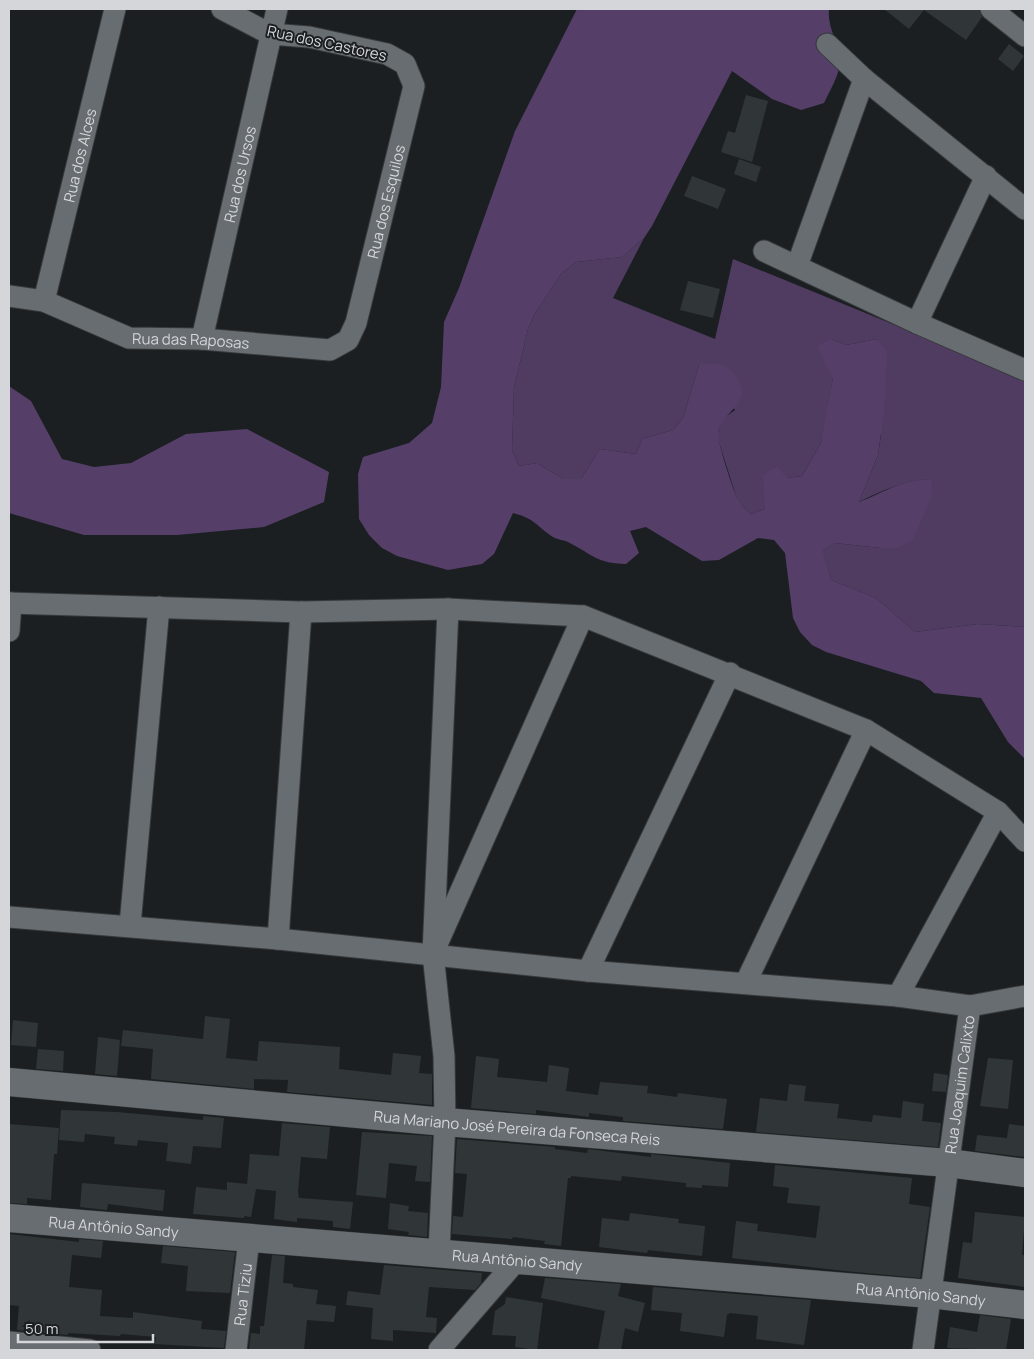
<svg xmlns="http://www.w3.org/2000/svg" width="1034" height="1359" font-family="Manrope,sans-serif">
<rect width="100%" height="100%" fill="#1b1f22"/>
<!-- green -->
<path fill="#503c61" d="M644,238L613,298L715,339L733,259L1025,378V627L978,624L915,632L876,598L831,580L821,550L835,543L881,548L932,479C905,480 883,490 859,502L878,455L881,435L877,339L846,345L831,339L833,378L825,427L821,443L802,476L787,478L765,509L751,514L738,502L717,436L721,420L735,410L699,365L683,418L673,430L642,439L636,454L600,449L581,479H563L537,463L519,466L512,450L514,387L528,329L534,315L561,274L576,262L622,257Z"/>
<!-- forest -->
<path fill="#553f69" d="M577,9H829C827,27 838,41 840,58C841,73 830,90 824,103L801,110L772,99L732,71L652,226L644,238L622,257L576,262L561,274L534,315L528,329L514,387L512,450L519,466L537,463L563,479H581L600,449L636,454L642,439L673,430L683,418L699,365C713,363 725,362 734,374C757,404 721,410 718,433C717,441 733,490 738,500C740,505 747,510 751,514L765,509L763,475L777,466L787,478L802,476L821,443L833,378L817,346L831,339L846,345L877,339L887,351L884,412L878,455L859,502C887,491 900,480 932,479L931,497L913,540L897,548H881L835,543L822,550L831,580L876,598L915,632L978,624L1025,627V759L1008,742L981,698L934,693L921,681L826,652L812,645L800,632L793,618L785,553L774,540L758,538L719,560L702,561L646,527L630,531L639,553L626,564C595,563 594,555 568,542C564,540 558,540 553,537C536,526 536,519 513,513L494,554L482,564L448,570L397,556L382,548L369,535L359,519L358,474L363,457L409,443L432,423L441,387L444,322L459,288L515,131Z
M9,386L31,401L62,459L94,467L131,463L186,434L247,429L329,472L324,502L264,527L177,535H84L9,513Z"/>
<!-- building -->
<path fill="#303638" d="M884,9H979L982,17L966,40L924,10L909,29Z
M1009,44L1024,56L1013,71L998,59Z
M746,95L768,101L752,162L721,152L728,131L735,133Z
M739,159L761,167L756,182L734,174Z
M692,176L726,189L718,209L684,196Z
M688,281L720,289L713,318L680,310Z
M205,1016L230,1019L226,1058L257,1061L259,1041L340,1047L339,1069L391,1075L393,1053L421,1056L419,1073L432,1074V1105L287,1092L288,1080L254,1079V1089L151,1079L153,1049L121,1046L123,1030L203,1039Z
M13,1020L38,1023L36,1047L11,1045Z
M98,1037L120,1040L117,1076L95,1074Z
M38,1049L64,1051L63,1071L36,1069Z
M476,1056L499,1059L497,1077L547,1082L549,1065L569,1068L566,1091L598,1095L600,1082L648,1086L647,1093L677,1097L678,1093L727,1099L723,1129L623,1121V1117L589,1113V1117L536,1110V1114L471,1108Z
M988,1058L1013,1060L1008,1109L980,1106Z
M934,1073L948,1075L946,1092L932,1091Z
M789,1084L806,1086L804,1101L839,1104L837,1118L872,1122L873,1115L901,1118L903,1101L924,1104L922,1121L941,1123L938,1147L756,1132L760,1098L787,1101Z
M61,1110L117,1112L203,1120V1116L224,1118L221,1148L193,1146L191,1164L166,1161L168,1143L138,1140L137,1146L114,1144L115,1137L85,1134L84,1142L59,1140Z
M282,1123L330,1127L327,1159L301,1157L298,1192L299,1198L353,1202L350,1229L333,1227V1221L297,1218V1222L274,1219L276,1191L256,1189L251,1217L244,1216V1218L193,1214L196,1187L227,1190V1182L247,1184L250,1154L279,1156Z
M9,1124L59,1128L57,1154H54L51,1200L27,1198V1204L9,1203Z
M1009,1124L1025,1126V1157L975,1151L977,1135L1007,1138Z
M362,1132L432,1136L430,1182L415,1181L417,1166L389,1163L386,1198L356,1195Z
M457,1139L555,1147V1149L587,1153L588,1149L651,1157V1154L730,1163L728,1187L702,1185V1188L686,1187V1183L622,1176L621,1181L571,1176V1178H568L561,1246L544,1244L545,1241L513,1237L512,1239L452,1234L453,1216L463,1217L467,1174L455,1173Z
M775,1165L912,1178L909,1204L930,1207L920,1278L845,1271L732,1258L736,1221L758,1224L757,1231L816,1238L820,1206L787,1203L789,1188L773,1186Z
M82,1183L165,1190L163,1211L108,1204L107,1210L80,1207Z
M390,1203L409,1206L408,1211L428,1213L427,1237L408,1235L409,1232L388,1229Z
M975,1212L1025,1217L1022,1255H1025V1287L958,1278L963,1242L972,1243Z
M630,1213L679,1219L678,1223L705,1226L702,1256L648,1250L647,1253L599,1247L602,1218L629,1221Z
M9,1234L79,1242V1239L103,1241L101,1258L72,1255L69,1287L102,1290L100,1316L133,1318V1312L202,1321L201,1329L226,1331L224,1348L155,1344L156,1337L121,1334L120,1336L68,1333V1335L17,1330L19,1306L9,1305Z
M163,1246L235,1252L230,1293L186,1291L188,1266L161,1263Z
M272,1255L285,1256L283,1283L293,1284V1287L318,1290L316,1304L336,1306L334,1322L307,1320L304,1350L249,1349L251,1333L260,1334V1326H264Z
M384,1265L482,1273L481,1283L475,1290L429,1287L426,1317L437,1318L436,1333L393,1330V1341L371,1339L373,1308L346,1305L348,1291L380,1295Z
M545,1278L621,1284L618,1296L645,1303L638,1332L625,1328L621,1350H598L605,1311L541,1298Z
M653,1287L811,1300L804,1345L756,1339L758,1316L730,1313L727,1315L724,1337L680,1331L682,1313L651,1310Z
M506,1297L543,1303L537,1350L515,1347L516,1336L492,1335L495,1311L505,1304Z
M980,1315L1011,1319L1006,1350L947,1348L950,1327L977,1332Z"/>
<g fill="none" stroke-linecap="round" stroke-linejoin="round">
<defs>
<g id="minor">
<path d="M991,9L1025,36"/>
<path d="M827,44L864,79L1025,209"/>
<path d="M764,251L917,323L1025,370"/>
<path d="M797,266L864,79"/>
<path id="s1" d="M9,296L44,301L129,338L202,339L330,350L348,340L356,323L414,86L405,64L387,54L309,37L270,34L222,9"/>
<path id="s2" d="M44,301L115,9"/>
<path d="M917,323L986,176"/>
<path id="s3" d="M202,339L277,9"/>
<path d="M9,603L301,612L448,609L583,616L866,730L998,812L1025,841"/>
<path d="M9,631L11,603"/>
<path d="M9,917L278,939L588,971L898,996L970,1006L1025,996"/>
<path d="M130,925L159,607"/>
<path d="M278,939L301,612"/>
<path d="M438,942L583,616"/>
<path d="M588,971L730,673"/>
<path d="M746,982L866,730"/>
<path d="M898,996L998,812"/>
<path d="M439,1252L445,1122L444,1056L433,954L448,609"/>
<path d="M9,1342L90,1350"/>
<path id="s4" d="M236,1350L249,1239"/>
<path d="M439,1350L517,1260"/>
<path id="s5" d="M923,1350L970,1006"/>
</g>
<g id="tertiary">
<path id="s6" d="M9,1082L445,1122L948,1163L1025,1173"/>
<path id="s7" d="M9,1218L930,1294L1025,1305"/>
</g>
</defs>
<!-- minor casing -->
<use href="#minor" stroke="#373a3c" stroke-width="23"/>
<!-- tertiary casing -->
<use href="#tertiary" stroke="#373a3c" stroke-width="29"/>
<!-- minor -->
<use href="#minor" stroke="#686d71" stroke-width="21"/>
<!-- tertiary -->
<use href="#tertiary" stroke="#686d71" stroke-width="28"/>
</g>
<g text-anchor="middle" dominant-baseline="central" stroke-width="4" stroke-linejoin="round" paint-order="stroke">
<!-- street labels -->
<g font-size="15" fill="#d4d6d9" stroke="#1b1f22">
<text transform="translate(327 43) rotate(12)">Rua dos Castores</text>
<text stroke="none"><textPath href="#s2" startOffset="150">Rua dos Alces</textPath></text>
<text stroke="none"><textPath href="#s3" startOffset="169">Rua dos Ursos</textPath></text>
<text stroke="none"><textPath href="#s1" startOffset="494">Rua dos Esquilos</textPath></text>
<text stroke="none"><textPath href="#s1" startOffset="190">Rua das Raposas</textPath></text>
<text stroke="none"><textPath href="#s5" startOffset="268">Rua Joaquim Calixto</textPath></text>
<text stroke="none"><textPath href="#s6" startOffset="510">Rua Mariano José Pereira da Fonseca Reis</textPath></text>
<text stroke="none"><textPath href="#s7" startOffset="105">Rua Antônio Sandy</textPath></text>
<text stroke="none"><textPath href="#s7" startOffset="510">Rua Antônio Sandy</textPath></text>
<text stroke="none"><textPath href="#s7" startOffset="915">Rua Antônio Sandy</textPath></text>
<text stroke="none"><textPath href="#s4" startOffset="56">Rua Tiziu</textPath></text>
</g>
</g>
<!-- border -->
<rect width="1034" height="1359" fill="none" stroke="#d4d6d9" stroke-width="20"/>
<!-- scale -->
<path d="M18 1334v8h135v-8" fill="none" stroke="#d4d6d9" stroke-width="2.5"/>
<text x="25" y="1334" font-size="15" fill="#d4d6d9" stroke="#1b1f22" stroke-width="4" paint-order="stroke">50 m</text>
</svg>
